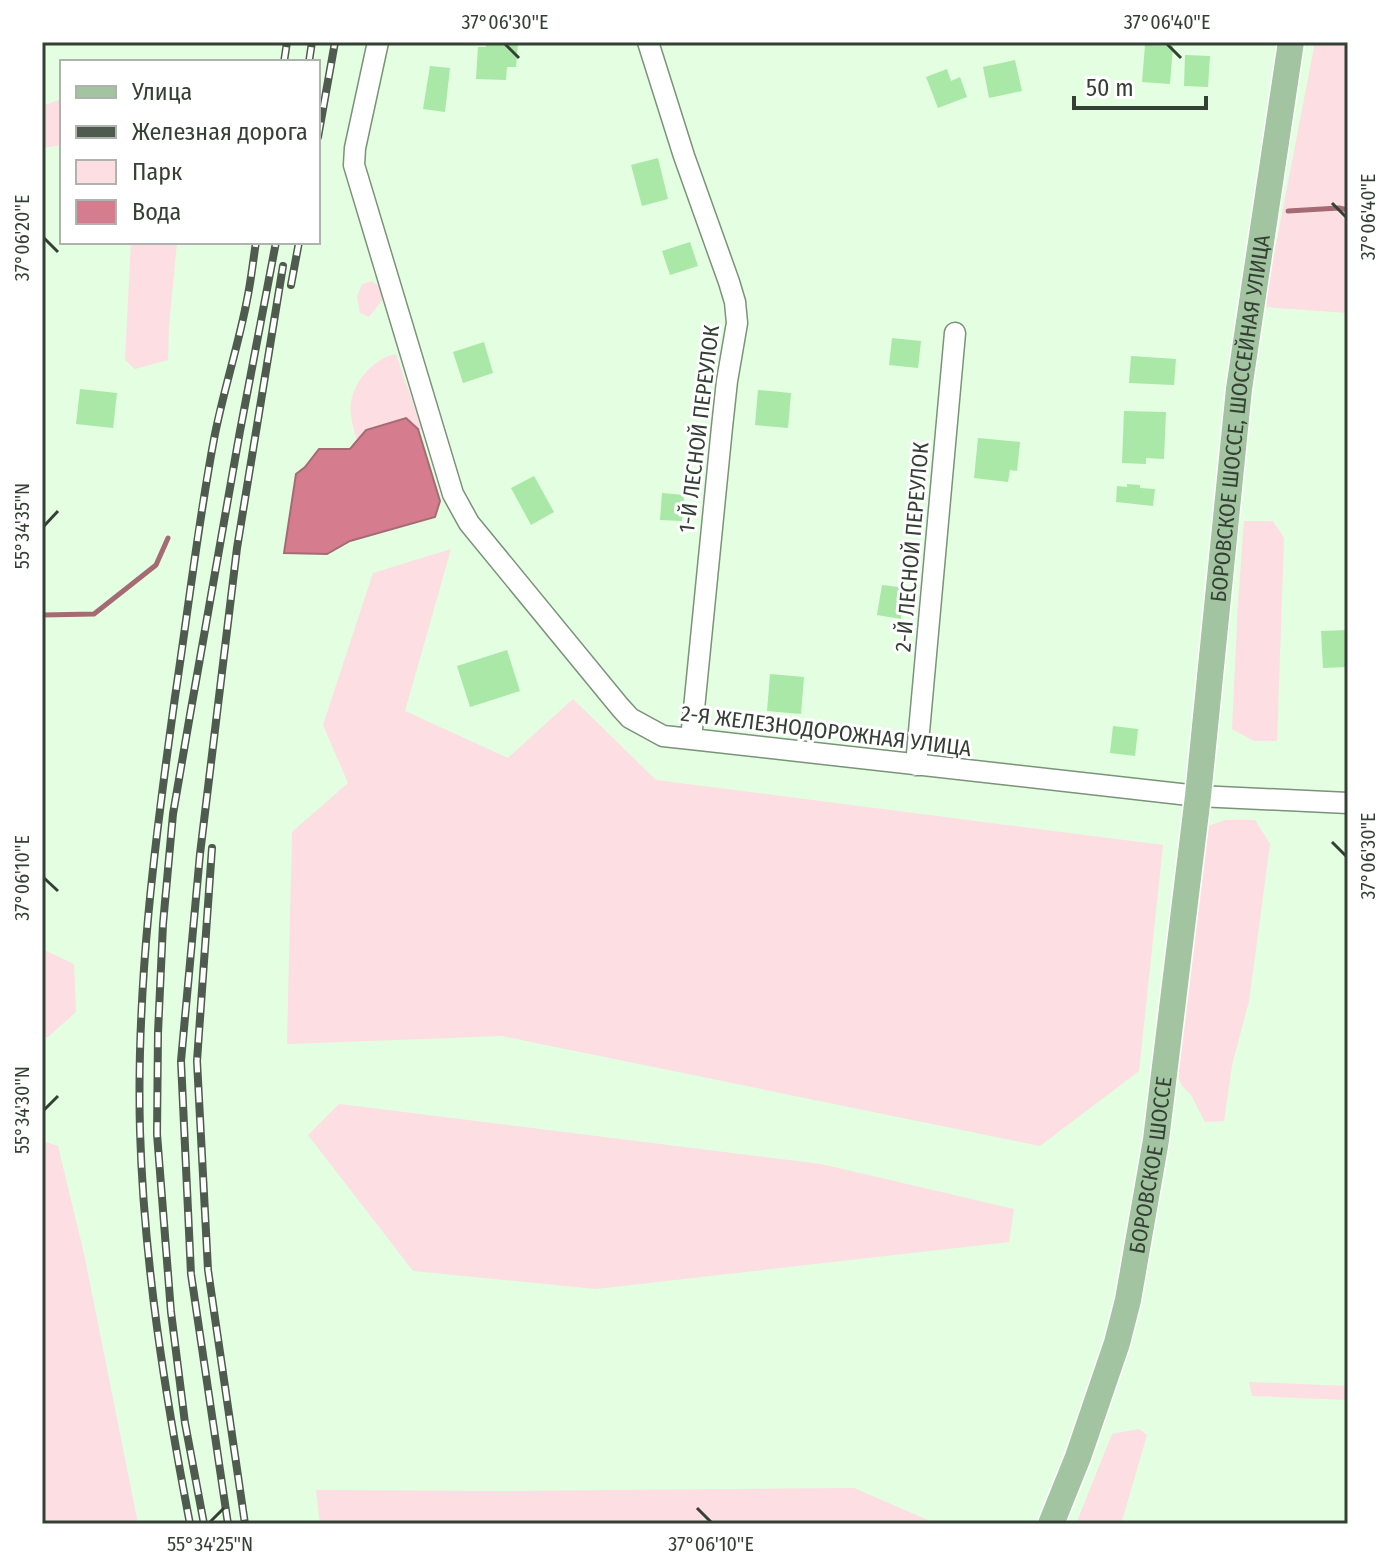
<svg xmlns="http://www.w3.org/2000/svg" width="1390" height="1566" font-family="'Fira Sans Condensed',sans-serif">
<rect width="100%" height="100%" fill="#e3fee1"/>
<!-- green -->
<path fill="#fcdee3" d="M1315,42H1348V313L1264,307Z
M62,99V145L42,148V106Z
M131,242H177L169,326L168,360L135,369L125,360Z
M372,281L380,287L383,299L369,317L360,313L357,297L362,284Z
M396,354L415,409L427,431L418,429L405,418L367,430L357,441C354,429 349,415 351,403C354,380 375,358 396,354Z
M1244,521H1273L1284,538L1277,741H1254L1232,729L1238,603Z
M451,549L405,711L508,758L573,699L656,780L1163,845L1139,1071L1040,1146L502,1036L287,1044L292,832L348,783L323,725L373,573Z
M1225,820H1255L1270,844L1249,1001L1232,1065L1224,1121L1205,1122L1191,1095L1182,1086L1177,1073L1208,826Z
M42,949L74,964L76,1012L48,1037H42Z
M339,1104L821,1164L1014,1209L1009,1242L596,1289L413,1271L308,1135Z
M42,1141L58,1146L84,1254L138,1524H42Z
M1249,1382L1348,1386V1400L1252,1396Z
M1139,1429L1147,1435L1121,1524H1076L1112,1434Z
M854,1488L937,1524H320L316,1490L501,1491Z"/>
<!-- water -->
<path fill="#d57d8f" stroke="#a56b74" stroke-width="2" d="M406,418L418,429L440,501L435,517L350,541L327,554L284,553L296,474L305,467L319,449H350L366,430Z"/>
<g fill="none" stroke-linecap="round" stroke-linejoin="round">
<!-- stream -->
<path stroke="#a56b74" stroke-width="5" d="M1288,211L1339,208L1348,210
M42,615L94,614L156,565L168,538"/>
</g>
<!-- building -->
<path fill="#a9e8a6" d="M486,42L518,43L516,67H507L506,80L476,79L478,47H486Z
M1145,45L1173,46L1170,84L1142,82Z
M1185,55L1210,56L1208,87L1184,86Z
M1015,60L1022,91L989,98L983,67Z
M430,66L450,68L445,112L423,109Z
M947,69L951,81L960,77L967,97L938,108L926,77Z
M658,158L668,199L642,206L631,165Z
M690,242L698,266L670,275L662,251Z
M892,338L921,341L918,368L889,365Z
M484,342L493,373L463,383L453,352Z
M1131,356L1176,359L1174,385L1129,383Z
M80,389L117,393L113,428L76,424Z
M758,390L791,393L788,428L755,425Z
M1124,411L1166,412L1164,459L1146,458V464L1122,463Z
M978,438L1020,442L1017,471L1010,470L1008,482L974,478Z
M534,476L554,512L531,525L511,488Z
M1127,484L1140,485V488L1155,489L1153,506L1116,502L1117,486L1127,487Z
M662,493L684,495L682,521L660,520Z
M882,585L906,588L901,619L877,615Z
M1348,630L1347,667L1323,668L1321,631Z
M507,650L520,691L470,707L457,666Z
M770,674L804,677L801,714L767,711Z
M1113,726L1138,729L1135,756L1110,753Z"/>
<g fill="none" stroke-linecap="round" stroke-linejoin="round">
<defs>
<path id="minor" d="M378,42L355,148L354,165L453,494L469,523L620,707L630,718L663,736L691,739L1198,796L1348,803
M648,42L684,156L729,282L735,302L737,323L727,381L722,427L691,739
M916,765L955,333"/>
<g id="major">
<path id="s1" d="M1051,1524L1078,1457L1117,1343L1128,1300L1156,1140L1198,796L1239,389L1291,42"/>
</g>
</defs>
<!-- minor casing -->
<use href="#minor" stroke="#7a9379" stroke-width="23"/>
<!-- major casing -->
<use href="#major" stroke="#fff" stroke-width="29"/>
<!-- minor -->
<use href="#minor" stroke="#fff" stroke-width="20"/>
<!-- major -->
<use href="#major" stroke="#a2c4a1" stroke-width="26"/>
<defs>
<path id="rail" d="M284,62L287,42
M309,62L312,42
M318,137L335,42
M291,285L299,242
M212,848L197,1061L208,1270L245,1524
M190,1524C165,1394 144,1263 140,1131C136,986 155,840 175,697C188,611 198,524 214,439C223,392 238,347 247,300C251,281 253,261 256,242
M204,1524L185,1423L171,1312L157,1134L158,1033L163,924L173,814L190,715L240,431L276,242
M228,1524L191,1274L181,1061L200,854L237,548L283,266"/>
</defs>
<!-- rail casing -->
<use href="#rail" stroke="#4e5b4e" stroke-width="8"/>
<!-- rail -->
<use href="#rail" stroke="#fff" stroke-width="5" stroke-dasharray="15" stroke-linecap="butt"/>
</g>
<!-- ticks -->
<path fill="none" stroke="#354035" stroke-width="3" d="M505,44L519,58M1167,44L1181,58M1332,203L1346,217M44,238L58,252M44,526L58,511M1332,842L1346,856M44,878L58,891M44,1110L58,1096M697,1508L711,1522M210,1522L224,1508"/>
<g text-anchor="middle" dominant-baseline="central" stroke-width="6" stroke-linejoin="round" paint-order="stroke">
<!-- street labels -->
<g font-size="22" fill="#354035" stroke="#fff">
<text stroke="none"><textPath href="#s1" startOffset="1126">БОРОВСКОЕ ШОССЕ, ШОССЕЙНАЯ УЛИЦА</textPath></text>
<text transform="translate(699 429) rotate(-83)">1-Й ЛЕСНОЙ ПЕРЕУЛОК</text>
<text transform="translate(912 547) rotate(-85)">2-Й ЛЕСНОЙ ПЕРЕУЛОК</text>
<text transform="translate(826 731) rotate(7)">2-Я ЖЕЛЕЗНОДОРОЖНАЯ УЛИЦА</text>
<text stroke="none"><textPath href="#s1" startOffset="374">БОРОВСКОЕ ШОССЕ</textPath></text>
</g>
</g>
<!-- border -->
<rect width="1390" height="1566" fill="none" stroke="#ffffff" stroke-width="88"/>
<!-- legend -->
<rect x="60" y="60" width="260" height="184" fill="#ffffff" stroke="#aeb3ae" stroke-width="2"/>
<rect x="76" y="86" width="40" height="12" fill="#a2c4a1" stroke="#aeb3ae" stroke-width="2"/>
<text x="132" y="100" font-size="24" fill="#354035">Улица</text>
<rect x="76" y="126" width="40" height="12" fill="#4e5b4e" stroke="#aeb3ae" stroke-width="2"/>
<text x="132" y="140" font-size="24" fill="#354035">Железная дорога</text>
<rect x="76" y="160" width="40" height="24" fill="#fcdee3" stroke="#aeb3ae" stroke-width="2"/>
<text x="132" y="180" font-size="24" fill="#354035">Парк</text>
<rect x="76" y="200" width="40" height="24" fill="#d57d8f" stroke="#aeb3ae" stroke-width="2"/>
<text x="132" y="220" font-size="24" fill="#354035">Вода</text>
<!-- scale -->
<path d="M1074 96v12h132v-12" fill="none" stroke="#354035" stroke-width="4"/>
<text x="1086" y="96" font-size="24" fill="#354035" stroke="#ffffff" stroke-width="6" paint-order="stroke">50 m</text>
<rect x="44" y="44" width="1302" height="1478" fill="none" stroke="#354035" stroke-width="3"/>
<g font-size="20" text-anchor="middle" fill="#354035">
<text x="505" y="29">37°06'30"E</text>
<text x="1167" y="29">37°06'40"E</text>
<text transform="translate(1368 217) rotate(-90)" y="7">37°06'40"E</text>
<text transform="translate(22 238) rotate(-90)" y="7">37°06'20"E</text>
<text transform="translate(22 526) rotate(-90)" y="7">55°34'35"N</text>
<text transform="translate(1368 856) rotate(-90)" y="7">37°06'30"E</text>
<text transform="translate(22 878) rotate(-90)" y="7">37°06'10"E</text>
<text transform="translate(22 1110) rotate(-90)" y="7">55°34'30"N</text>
<text x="210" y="1551">55°34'25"N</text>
<text x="711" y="1551">37°06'10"E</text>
</g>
</svg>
